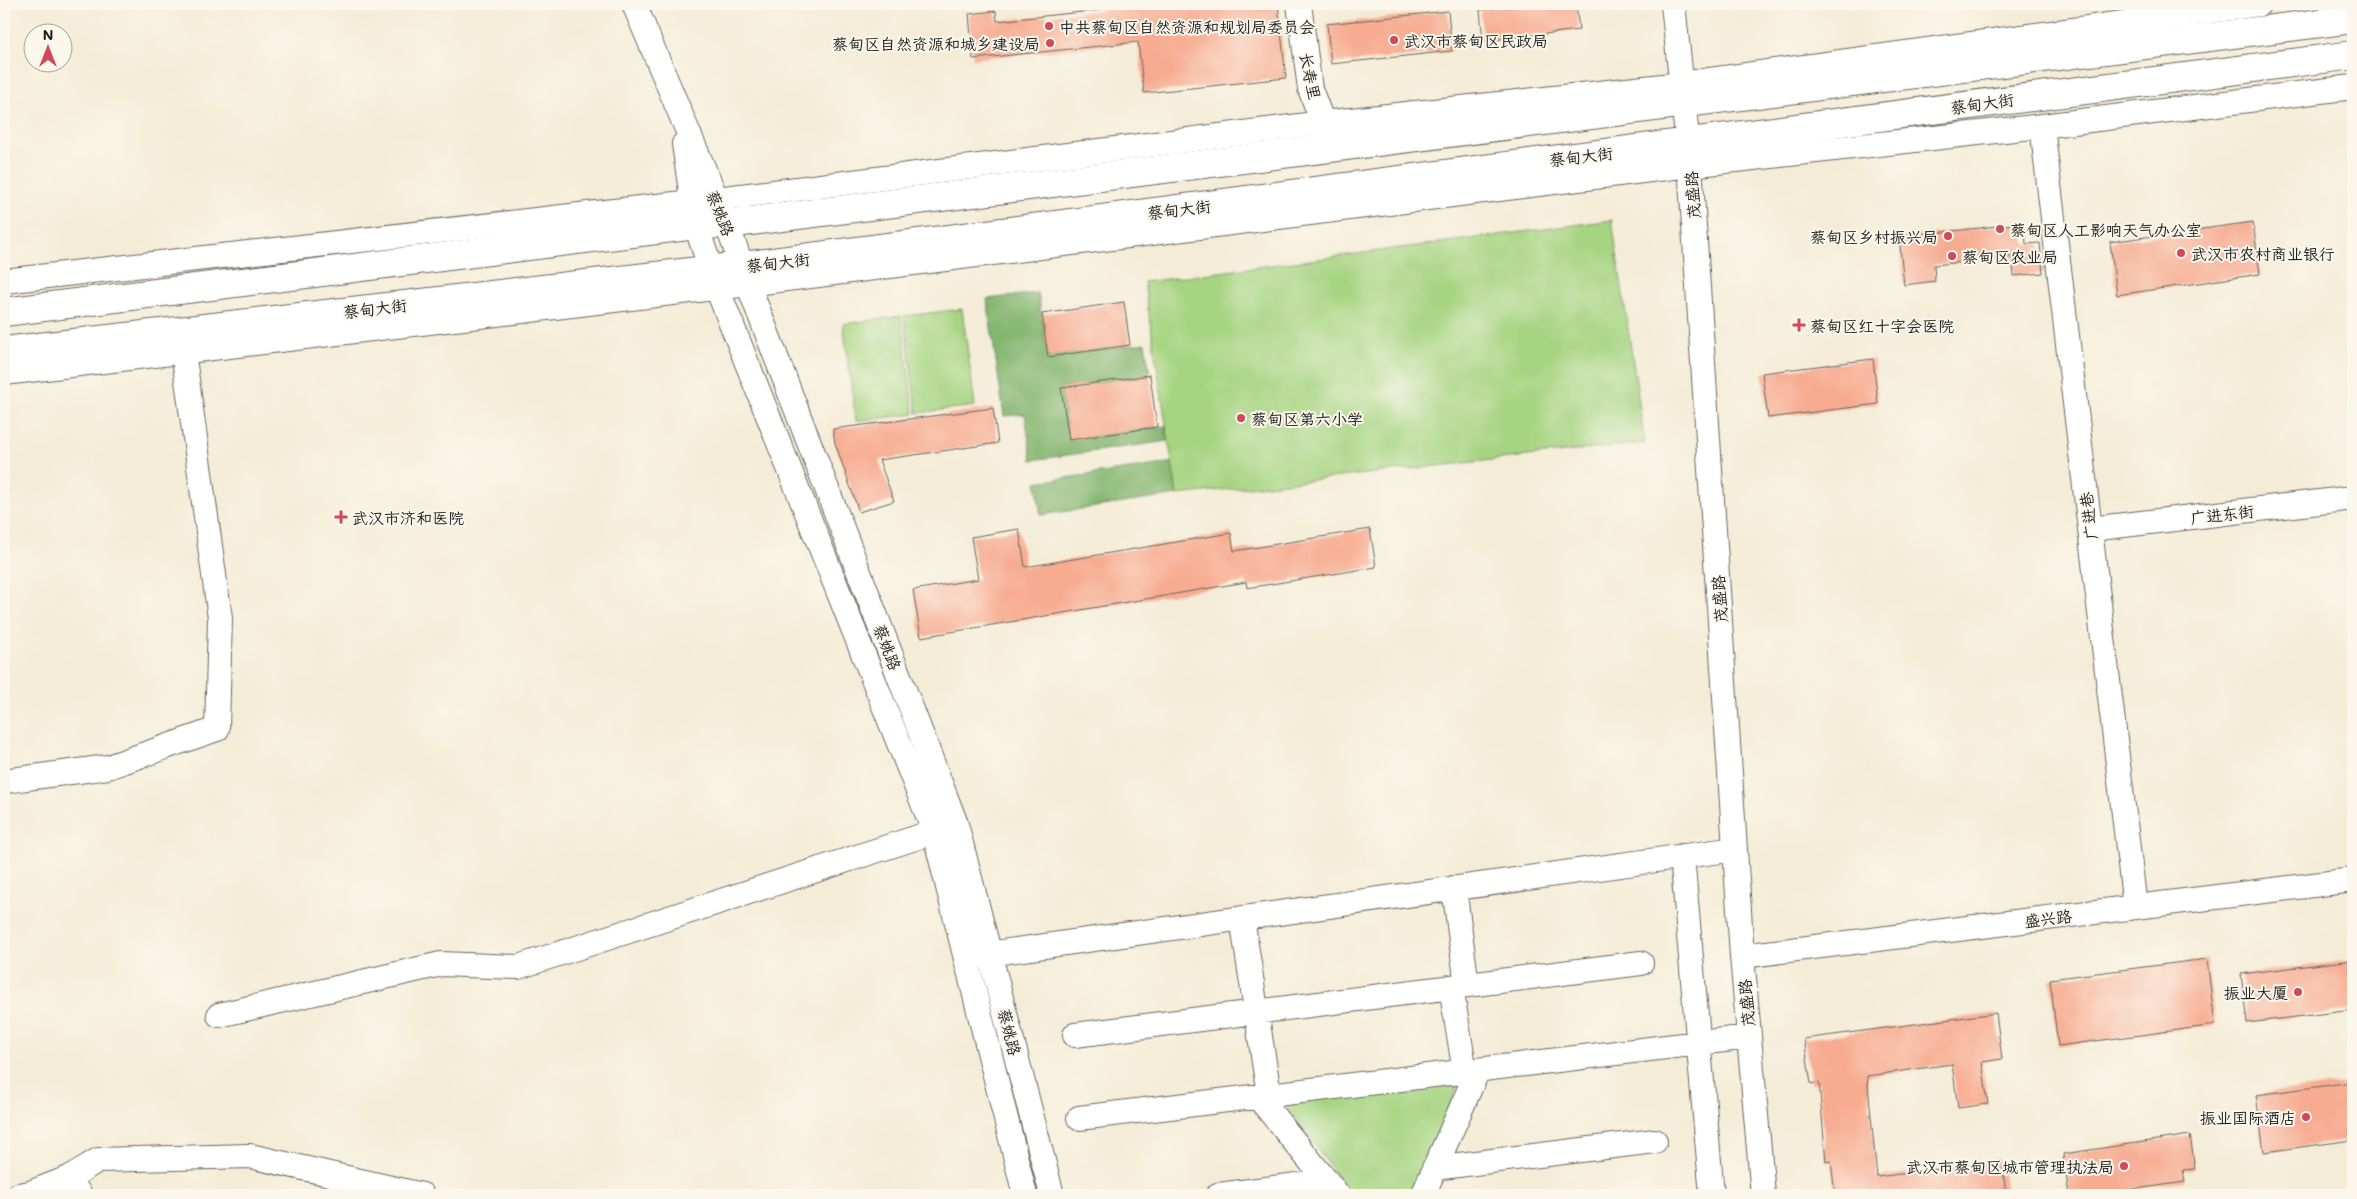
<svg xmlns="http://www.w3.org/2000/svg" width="2357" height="1199" font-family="Mali,'LXGW WenKai TC',sans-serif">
<rect width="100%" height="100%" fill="#fbf7ec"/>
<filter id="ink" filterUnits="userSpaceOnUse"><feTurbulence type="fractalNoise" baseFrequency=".02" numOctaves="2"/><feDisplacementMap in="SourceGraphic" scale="10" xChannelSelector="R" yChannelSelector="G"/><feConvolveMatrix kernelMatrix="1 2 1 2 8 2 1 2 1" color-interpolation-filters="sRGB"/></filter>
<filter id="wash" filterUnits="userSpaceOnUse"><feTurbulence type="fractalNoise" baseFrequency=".0096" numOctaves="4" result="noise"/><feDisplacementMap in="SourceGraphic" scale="20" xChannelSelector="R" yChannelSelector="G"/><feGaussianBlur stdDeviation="1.12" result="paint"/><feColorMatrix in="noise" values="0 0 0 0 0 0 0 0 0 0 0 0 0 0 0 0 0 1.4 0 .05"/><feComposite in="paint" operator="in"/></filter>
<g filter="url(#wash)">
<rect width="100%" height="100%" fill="#f4ecd7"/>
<!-- green -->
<path fill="#a6d481" stroke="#61784e" d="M1612,220L1645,443L1177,495L1144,282Z
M962,309L975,406L917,413L904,316Z
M901,316L914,414L856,421L843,324Z
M1460,1080L1413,1195H1351L1283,1102Z"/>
<!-- forest -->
<path fill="#84b66f" stroke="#506946" d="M1038,293L1048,357L1145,343L1150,375L1061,388L1069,440L1166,426L1168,441L1032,460L1025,414L1004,416L987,299Z
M1172,463L1177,495L1041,515L1036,482Z"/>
<g id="blocks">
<!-- building -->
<path fill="#f7ac91" d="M1100,4H1278L1286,78L1144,93L1138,42L973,59L969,14L996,11L997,21L1101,10Z
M1535,4H1576L1579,30L1483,41L1480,10Z
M1448,11L1452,51L1331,64L1327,24Z
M2253,222L2260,274L2117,295L2110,242Z
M2024,223L2026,244L2040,243L2043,273L2014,276L2012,257L1934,265L1935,281L1904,285L1899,237Z
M1124,302L1130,345L1048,357L1042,314Z
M1873,359L1878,404L1768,418L1762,373Z
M1150,375L1157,427L1069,440L1061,388Z
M993,408L998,443L879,460L894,501L859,512L835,443L833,429Z
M1019,529L1025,567L1231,533L1234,551L1370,529L1376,567L1247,588L1246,582L921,637L913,590L978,579L971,537Z
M2207,959L2215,1025L2058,1046L2050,979Z
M2353,960V1010L2247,1023L2241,974Z
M1996,1013L2002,1059L1982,1062L1988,1104L1958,1108L1952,1064L1867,1076L1877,1177L2002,1161L2006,1195H1835L1831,1161L1826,1162L1819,1082L1811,1084L1804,1039Z
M2353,1082V1140L2264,1152L2256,1095Z
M2190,1135L2195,1169L2183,1170L2185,1182L2094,1195H2069L2063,1154Z"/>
</g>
</g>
<g filter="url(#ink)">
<use href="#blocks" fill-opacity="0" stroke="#68655d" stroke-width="1"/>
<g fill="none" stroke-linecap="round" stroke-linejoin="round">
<defs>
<path id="minor" d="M634,4L727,224L748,284L956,824L1052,1195
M1299,4L1310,89L1323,123L1325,139
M1673,4L1690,165L1742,956L1763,1195
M2042,126L2135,907
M684,144L696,225L717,288L934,831L1025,1195
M4,281L692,202L1323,123L1681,84L2259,4
M4,373L748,284L1690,165L2042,126L2353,87
M2090,529L2353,498
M4,781L108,767L217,729L220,618L183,351
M1682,856L1712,1195
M1454,888L1467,985L1451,987L1465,1072
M1242,918L1269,1095
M973,956L1735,849
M1742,956L2353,880
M219,1015L441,964L518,967L949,827
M1075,1035L1641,963
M1269,1095L1258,1097L1338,1195
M1079,1118L1749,1037
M1434,1168L1655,1141
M69,1178L80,1195
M18,1195L30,1193L69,1178L98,1160L250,1156L422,1195
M1218,1195L1327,1181
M1423,1195L1478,1070L1466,1071"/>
<path id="major" d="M4,312L696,225L727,224L2353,19
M4,351L742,266L2353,55"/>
</defs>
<!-- minor casing -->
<use href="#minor" stroke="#68655d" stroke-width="26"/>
<!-- major casing -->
<use href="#major" stroke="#68655d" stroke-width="30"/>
<!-- minor -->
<use href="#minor" stroke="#fff" stroke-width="24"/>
<!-- major -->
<use href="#major" stroke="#fff" stroke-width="28"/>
</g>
</g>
<!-- markers -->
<g fill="#d1495b" stroke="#fbf7ec" stroke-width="2">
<circle cx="1049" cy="26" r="5"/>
<circle cx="1394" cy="40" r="5"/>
<circle cx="1050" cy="43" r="5"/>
<circle cx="2000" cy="229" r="5"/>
<circle cx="1948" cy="236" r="5"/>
<circle cx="2181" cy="253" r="5"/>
<circle cx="1952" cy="256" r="5"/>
<path d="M1796.5 317.5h5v5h5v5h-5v5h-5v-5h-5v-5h5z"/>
<circle cx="1241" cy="418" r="5"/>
<path d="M338.5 509.5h5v5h5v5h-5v5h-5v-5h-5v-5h5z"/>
<circle cx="2298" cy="992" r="5"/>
<circle cx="2306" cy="1117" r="5"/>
<circle cx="2124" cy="1166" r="5"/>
</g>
<g text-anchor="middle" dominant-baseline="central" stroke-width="4" stroke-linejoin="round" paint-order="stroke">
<!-- poi labels -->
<g font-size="16" fill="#1c1c1c" stroke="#fbf7ec" text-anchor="start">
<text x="1059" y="26">中共蔡甸区自然资源和规划局委员会</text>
<text x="1404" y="40">武汉市蔡甸区民政局</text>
<text x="1040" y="43" text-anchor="end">蔡甸区自然资源和城乡建设局</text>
<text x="2010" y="229">蔡甸区人工影响天气办公室</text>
<text x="1938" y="236" text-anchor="end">蔡甸区乡村振兴局</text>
<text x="2191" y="253">武汉市农村商业银行</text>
<text x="1962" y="256">蔡甸区农业局</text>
<text x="1810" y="325">蔡甸区红十字会医院</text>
<text x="1251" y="418">蔡甸区第六小学</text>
<text x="352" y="517">武汉市济和医院</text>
<text x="2288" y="992" text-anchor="end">振业大厦</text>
<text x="2296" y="1117" text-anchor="end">振业国际酒店</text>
<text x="2114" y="1166" text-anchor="end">武汉市蔡甸区城市管理执法局</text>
</g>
<!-- street labels -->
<g font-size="16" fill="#1c1c1c" stroke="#fbf7ec">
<text transform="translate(1311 76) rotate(79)">长寿里</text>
<text transform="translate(1982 103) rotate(-8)">蔡甸大街</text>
<text transform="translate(1581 156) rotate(-7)">蔡甸大街</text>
<text transform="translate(1692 195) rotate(-94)">茂盛路</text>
<text transform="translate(1179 209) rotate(-7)">蔡甸大街</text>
<text transform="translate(721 213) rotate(68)">蔡姚路</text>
<text transform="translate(778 262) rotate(-7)">蔡甸大街</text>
<text transform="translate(375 308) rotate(-7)">蔡甸大街</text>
<text transform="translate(2222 514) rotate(-7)">广进东街</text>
<text transform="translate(2088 516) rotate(-97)">广进巷</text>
<text transform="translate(1719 599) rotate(-94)">茂盛路</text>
<text transform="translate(888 647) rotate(69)">蔡姚路</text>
<text transform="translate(2048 918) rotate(-7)">盛兴路</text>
<text transform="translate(1746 1003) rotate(-95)">茂盛路</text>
<text transform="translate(1010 1032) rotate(76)">蔡姚路</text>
</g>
</g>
<!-- margin -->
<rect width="2357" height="1199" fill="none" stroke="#fbf7ec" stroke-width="20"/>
<!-- north arrow -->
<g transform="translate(48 48)"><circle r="24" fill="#fbf7ec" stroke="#a29f99"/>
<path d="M0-4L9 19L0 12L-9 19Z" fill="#d1495b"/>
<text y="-8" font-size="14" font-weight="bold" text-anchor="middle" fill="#1c1c1c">N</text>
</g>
</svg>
